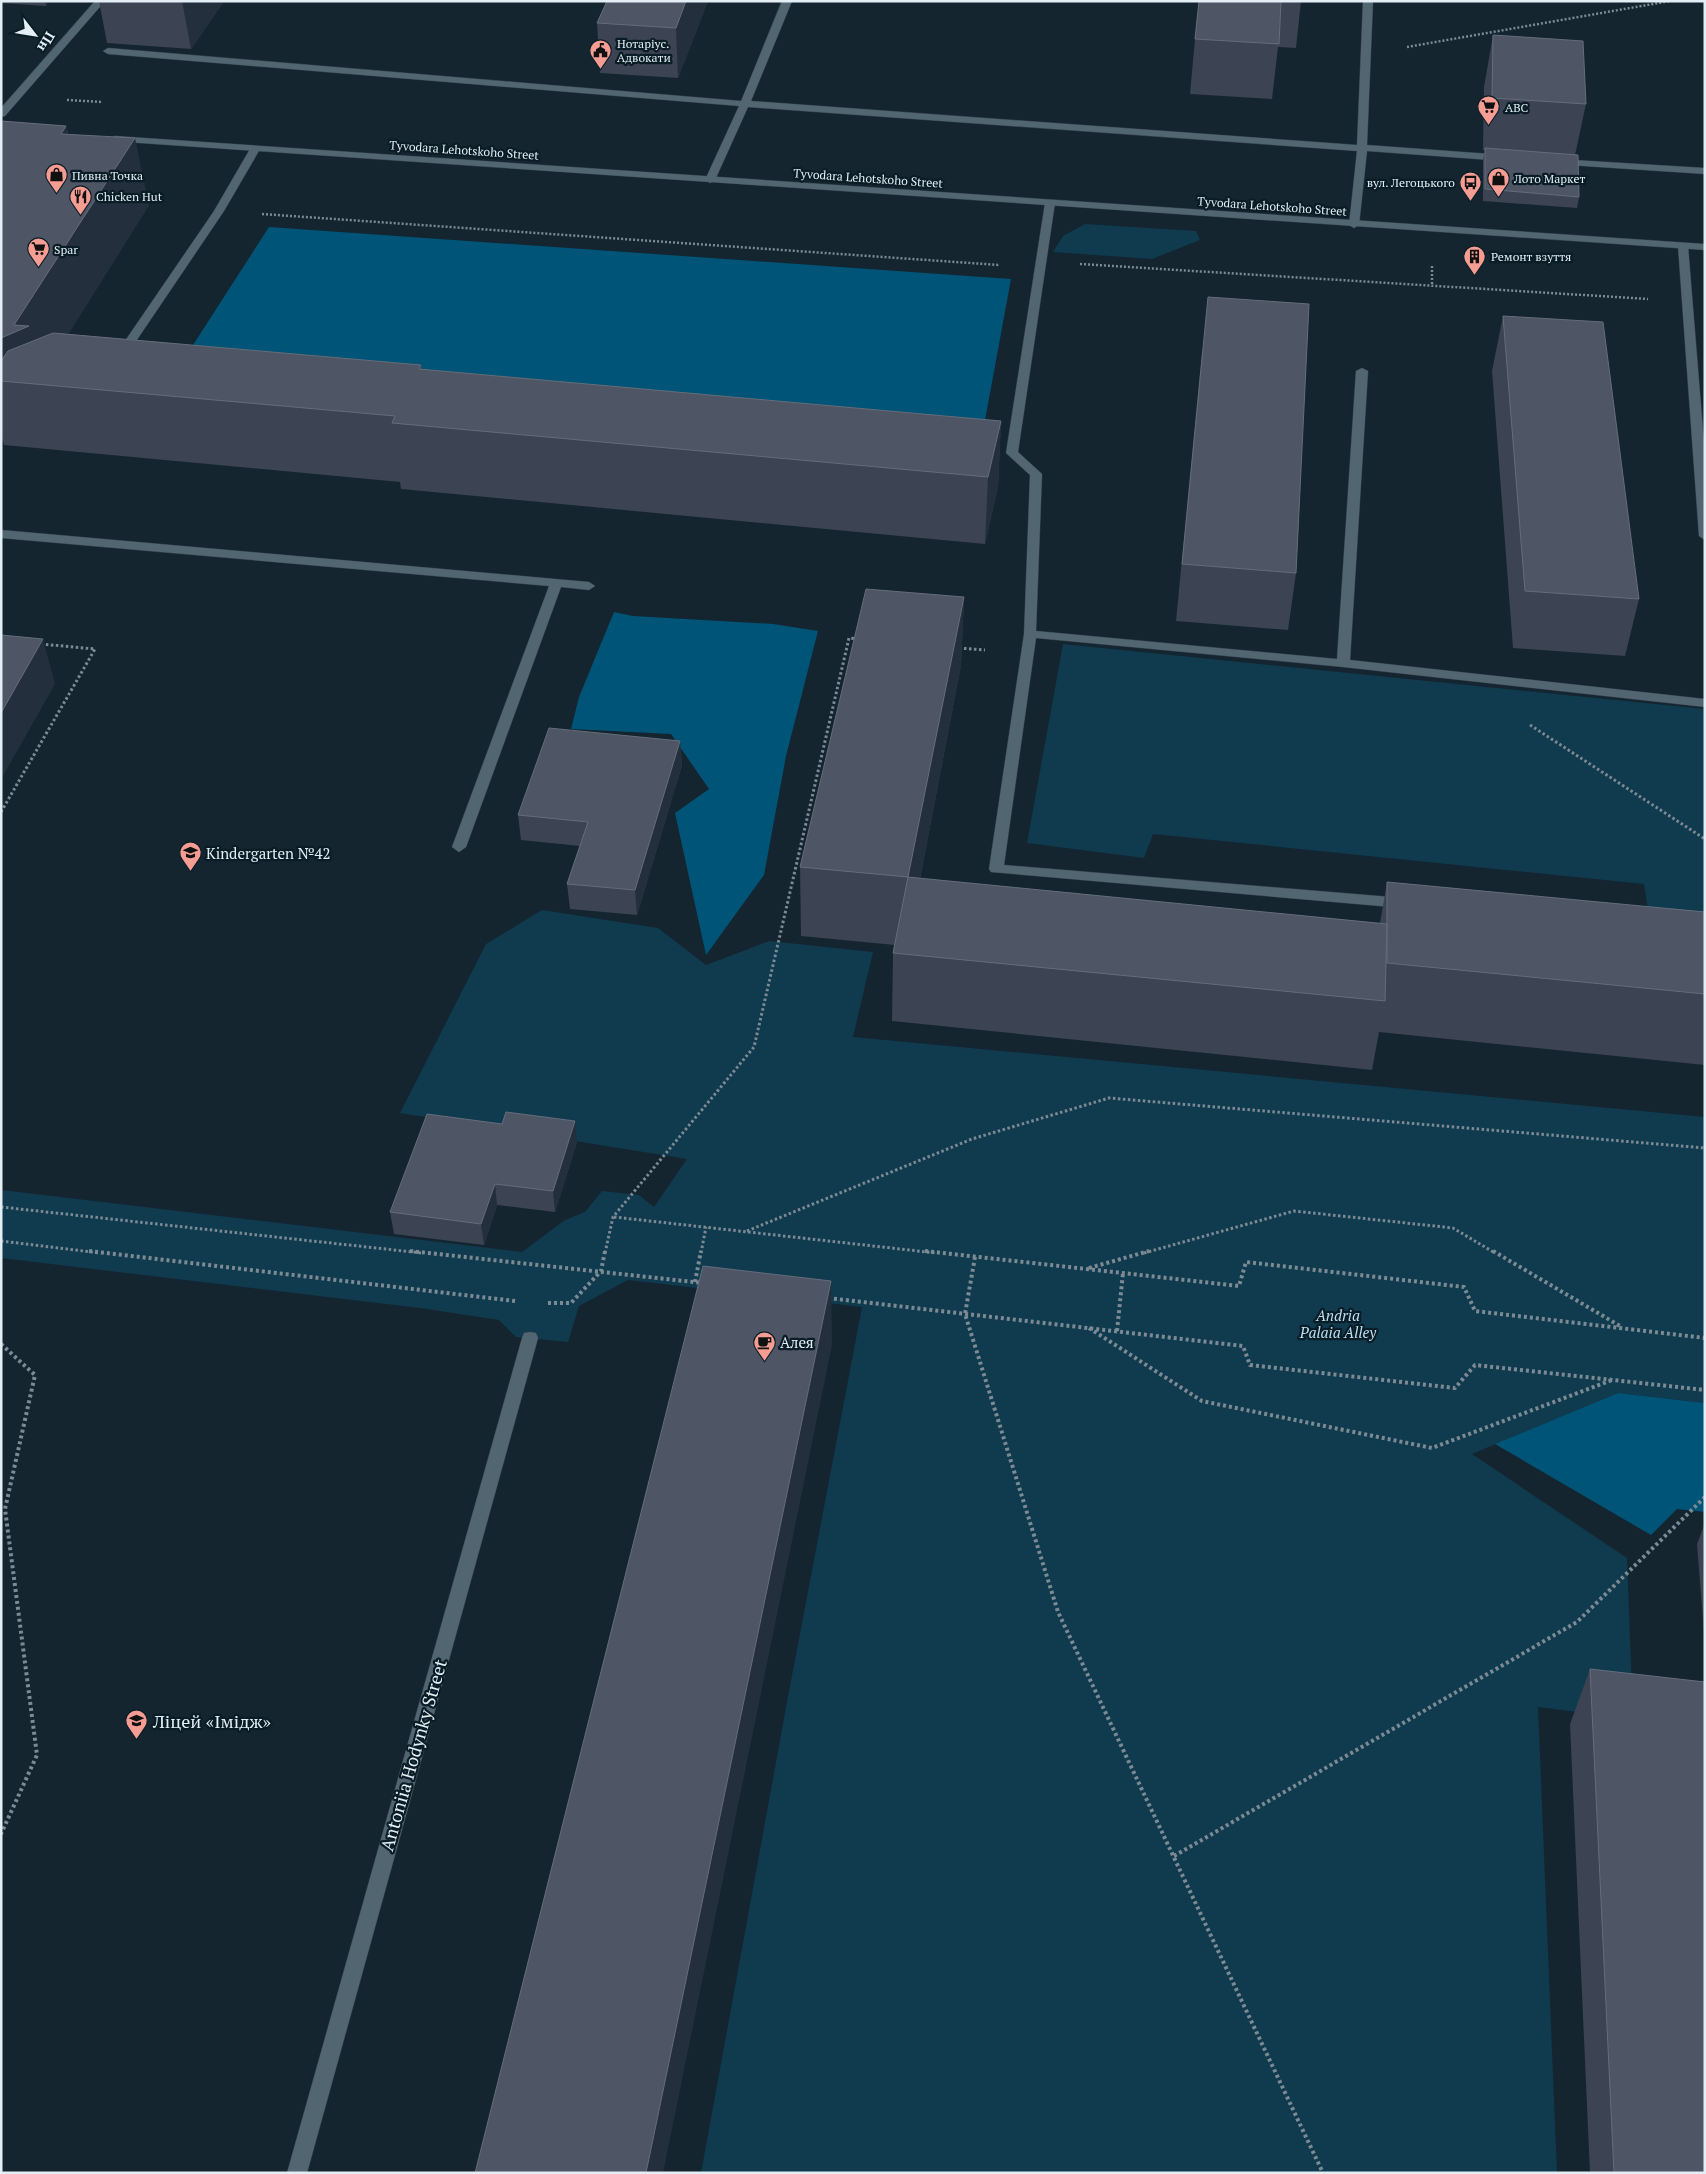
<svg xmlns="http://www.w3.org/2000/svg" width="1706" height="2174" font-family="'PT Serif',serif">
<rect width="100%" height="100%" fill="#14252f"/>
<!-- green -->
<path fill="#103a4e" d="M1085,224L1196,231L1200,240L1152,259L1053,252L1063,236Z
M1063,644L1705,709V915L1648,910L1644,884L1153,834L1144,858L1027,843Z
M542,910L658,928L706,965L769,941L873,952L853,1037L1705,1117V1403L1618,1393L1472,1454L1627,1558L1633,1719L1538,1707L1557,2173H701L787,1702L862,1307L628,1280L579,1306L568,1342L516,1337L499,1320L420,1308L1,1258V1190L522,1252L565,1220L585,1212L602,1191L639,1195L654,1207L687,1159L400,1113L486,944Z"/>
<!-- forest -->
<path fill="#005477" d="M269,227L1011,279L983,431L184,359Z
M614,612L633,616L773,624L818,631L786,756L764,875L706,955L675,813L709,789L671,734L571,729L579,697Z
M1618,1393L1705,1403V1512L1677,1509L1651,1535L1495,1444Z"/>
<g fill="none" stroke-linecap="round" stroke-linejoin="round">
<defs>
<path id="service" d="M95,1H105L5,116L1,117V108Z
M782,1H792L751,101L1357,145L1363,1H1373L1367,145L1504,155L1509,158L1504,161L1367,151L1359,225L1354,228L1349,225L1357,151L748,107L715,180L710,183L705,180L739,106L108,54L103,51L108,48L741,101Z
M255,146L260,149L224,211L124,359H116L114,357L214,211L250,149Z
M1557,159L1705,168V174L1553,164V160Z
M1050,200L1055,203L1018,452L1042,474L1036,631L1337,659L1356,371L1362,368L1368,371L1350,660L1705,699V707L1343,667L1036,638L1004,865L1403,898L1410,903L1403,908L991,872L989,869L1024,634L1030,475L1006,453L1045,203Z
M1683,243L1688,246L1705,455V540L1699,536L1678,246Z
M1,530L589,582L595,586L589,590L561,587L466,847L459,852L452,847L549,586L1,538Z"/>
<path id="minor" d="M530,1332L536,1333L538,1338L307,2173H287L522,1338L524,1333Z"/>
<path id="tertiary" d="M115,136L1705,244V250L111,141L110,139Z"/>
</defs>
<!-- service casing -->
<use href="#service" stroke="#333f48" stroke-width="1"/>
<!-- minor casing -->
<use href="#minor" stroke="#333f48" stroke-width="1"/>
<!-- tertiary casing -->
<use href="#tertiary" stroke="#333f48" stroke-width="1"/>
<!-- path-far2 -->
<path stroke="#7c8a93" stroke-width="2.5" stroke-dasharray="2 2" stroke-linecap="butt" d="M1407,47L1670,1
M67,100L103,102
M262,214L999,265
M1080,264L1648,299
M1432,266V285"/>
<!-- path-far1 -->
<path stroke="#7c8a93" stroke-width="3" stroke-dasharray="2.5 2.5" stroke-linecap="butt" d="M959,648L985,650
M1530,725L1705,839
M1,812L95,649L41,644
M1,1207L422,1253
M614,1217L936,1253
M747,1231L972,1139L1109,1098L1705,1148
M1,1241L100,1253
M605,1253L613,1217L754,1047L849,638L858,639
M701,1253L706,1227
M1144,1253L1294,1211L1453,1228L1495,1253"/>
<!-- path -->
<path stroke="#7c8a93" stroke-width="4" stroke-dasharray="3 3" stroke-linecap="butt" d="M89,1251L515,1301
M410,1251L703,1283
M925,1251L1239,1286L1246,1262L1464,1287L1475,1311L1705,1338
M1493,1251L1620,1326
M975,1257L965,1314L1058,1612L1323,2173
M1089,1268L1149,1251
M695,1282L701,1251
M828,1298L1243,1346L1250,1365L1455,1388L1475,1365L1705,1390
M548,1303H571L601,1271L605,1251
M1089,1328L1202,1401L1432,1448L1612,1380
M1117,1331L1123,1273
M1,1344L35,1375L5,1509L37,1755L1,1834
M1174,1856L1577,1622L1705,1497"/>
<!-- service -->
<use href="#service" fill="#526672" fill-rule="evenodd"/>
<!-- minor -->
<use href="#minor" fill="#526672" fill-rule="evenodd"/>
<!-- tertiary -->
<use href="#tertiary" fill="#526672" fill-rule="evenodd"/>
</g>
<!-- wall -->
<path fill="#3c4352" d="M1,1H49L46,6L1,3Z
M99,1H224L191,49L107,43Z
M708,1L678,78L600,73L597,23Z
M1199,1H1301L1296,48L1278,47L1272,99L1190,94L1195,39Z
M1493,35L1586,104L1575,155L1579,197L1577,208L1483,201V160L1485,150H1483L1484,87Z
M1,121L66,126L68,134L149,205L68,334L421,365L422,369L1001,421L998,487L985,544L401,489L400,482L4,445L1,434Z
M1503,316L1639,599L1625,656L1513,648L1492,371Z
M1202,352L1296,573L1288,630L1176,621Z
M964,597L961,665L920,879L1380,923L1387,882L1705,912V1065L1379,1032L1372,1070L892,1021L893,953L895,945L801,936L800,867Z
M680,741L682,765L637,915L570,909L567,884L580,846L521,840L518,815Z
M577,1142L555,1212L497,1205L484,1245L394,1234L390,1212Z
M1705,1523V1646L1697,1544Z
M1590,1669L1705,2173H1590L1570,1724Z"/>
<!-- shaded-wall -->
<path fill="#242f3d" d="M45,1H49L46,6Z
M182,1H224L191,49Z
M686,1H708L678,78L676,28Z
M66,126L80,192L61,134Z
M135,138L149,205L41,378L1,381V338L14,325Z
M1001,421L998,487L985,544L988,477Z
M964,597L961,665L907,946L908,877Z
M43,639L55,684L3,776L1,770V713Z
M680,741L682,765L637,915L635,890Z
M575,1121L577,1142L555,1212L553,1191Z
M495,1184L497,1205L484,1245L481,1224Z
M831,1281L832,1345L663,2173H646Z"/>
<!-- building -->
<path fill="#4e5564" stroke="#656d7a" d="M607,1H686L676,28L597,23Z
M1199,1H1281L1279,44L1195,39Z
M1493,35L1583,41L1586,104L1492,98Z
M1,121L66,126L61,134L135,138L14,325L29,326L1,338Z
M1485,148L1578,155L1579,197L1485,189Z
M1208,297L1309,304L1296,573L1182,564Z
M1503,316L1603,322L1639,599L1525,591Z
M53,333L421,365L419,369L1001,421L988,477L392,423L395,416L1,381V361L8,351Z
M866,589L964,597L908,877L800,867Z
M1,635L43,639L1,713Z
M549,728L680,741L635,890L567,884L588,822L518,815Z
M908,877L1387,924L1385,1001L893,953Z
M1387,882L1705,912V994L1387,963Z
M506,1112L575,1121L553,1191L495,1184L481,1224L390,1212L427,1114L502,1124Z
M703,1266L831,1281L646,2173H475Z
M1590,1669L1705,1682V2173H1614Z"/>
<!-- icons -->
<defs>
<symbol id="civic-pin" viewBox="-11 -11 22 30"><path d="M0 17L-7.5 6A9.5 9.5 0 1 1 7.5 6Z" fill="#f59c93" stroke="#0a1c25"/><path d="M-.6-6.5H3V-4.5H.6V-3L4-1V1h2V6H-6V1h2V-1L-.6-3ZM-1.2 2.5V6h2.4V2.5Z" fill="#111"/></symbol>
<symbol id="supermarket-pin" viewBox="-11 -11 22 30"><path d="M0 17L-7.5 6A9.5 9.5 0 1 1 7.5 6Z" fill="#f59c93" stroke="#0a1c25"/><path d="M-6-5.5h2.5l.6 2H6L4.5 2H-2.5L-4.4-4H-6ZM-1.5 3.2a1.3 1.3 0 1 0 .1 0ZM3 3.2a1.3 1.3 0 1 0 .1 0Z" fill="#111"/></symbol>
<symbol id="shop-pin" viewBox="-11 -11 22 30"><path d="M0 17L-7.5 6A9.5 9.5 0 1 1 7.5 6Z" fill="#f59c93" stroke="#0a1c25"/><path d="M-5-2.5h2.3a2.7 3.5 0 0 1 5.4 0H5L5.5 6h-11ZM-1.5-2.5h3a1.5 2.3 0 0 0-3 0Z" fill="#111"/></symbol>
<symbol id="bus-pin" viewBox="-11 -11 22 30"><path d="M0 17L-7.5 6A9.5 9.5 0 1 1 7.5 6Z" fill="#f59c93" stroke="#0a1c25"/><path d="M-5-6H5V4H4V6H2V4H-2V6H-4V4H-5ZM-3.5-4V0h7V-4ZM-3.5 1.2v1.5H-2V1.2ZM2 1.2v1.5H3.5V1.2Z" fill="#111"/></symbol>
<symbol id="restaurant-pin" viewBox="-11 -11 22 30"><path d="M0 17L-7.5 6A9.5 9.5 0 1 1 7.5 6Z" fill="#f59c93" stroke="#0a1c25"/><path d="M-5-6h1v4h1v-4h1v4h1v-4h1v5L-1.5 .5V6h-2V.5L-5-1ZM5-6V6H3V1.5H1.5Q1.5-4 5-6Z" fill="#111"/></symbol>
<symbol id="building-pin" viewBox="-11 -11 22 30"><path d="M0 17L-7.5 6A9.5 9.5 0 1 1 7.5 6Z" fill="#f59c93" stroke="#0a1c25"/><path d="M-4-6H4V6H1V3H-1V6H-4ZM-2.5-4.3h1.7v1.8h-1.7ZM.8-4.3h1.7v1.8H.8ZM-2.5-1h1.7V.8h-1.7ZM.8-1h1.7V.8H.8Z" fill="#111"/></symbol>
<symbol id="school-pin" viewBox="-11 -11 22 30"><path d="M0 17L-7.5 6A9.5 9.5 0 1 1 7.5 6Z" fill="#f59c93" stroke="#0a1c25"/><path d="M0-5L7-2L0 1L-7-2ZM-4 1L0 2.5L4 1V4Q0 6-4 4Z" fill="#111"/></symbol>
<symbol id="cafe-pin" viewBox="-11 -11 22 30"><path d="M0 17L-7.5 6A9.5 9.5 0 1 1 7.5 6Z" fill="#f59c93" stroke="#0a1c25"/><path d="M-5.5-4.5H6V0H3Q3 3.5 0 3.5H-2.5Q-5.5 3.5-5.5 0ZM3-3.2v2h1.7v-2ZM-6 4.5H4V6H-6Z" fill="#111"/></symbol>
</defs>
<g fill-rule="evenodd">
<use href="#civic-pin" x="588" y="38" width="25" height="34"/>
<use href="#supermarket-pin" x="1476" y="94" width="25" height="34"/>
<use href="#shop-pin" x="44" y="162" width="25" height="34"/>
<use href="#shop-pin" x="1486" y="166" width="25" height="34"/>
<use href="#bus-pin" x="1458" y="170" width="25" height="34"/>
<use href="#restaurant-pin" x="68" y="184" width="25" height="34"/>
<use href="#supermarket-pin" x="26" y="236" width="25" height="34"/>
<use href="#building-pin" x="1462" y="244" width="25" height="34"/>
<use href="#school-pin" x="178" y="840" width="25" height="34"/>
<use href="#cafe-pin" x="752" y="1330" width="25" height="34"/>
<use href="#school-pin" x="124" y="1708" width="25" height="34"/>
</g>
<g text-anchor="middle" dominant-baseline="central" stroke-width="4.5" stroke-linejoin="round" paint-order="stroke">
<!-- far-poi labels -->
<g font-size="12" fill="#e3eef5" stroke="#0a1c25" text-anchor="start">
<text x="617" y="43">Нотаріус.<tspan x="617" dy="14">Адвокати</tspan></text>
<text x="1505" y="107">ABC</text>
<text x="72" y="175">Пивна Точка</text>
<text x="1514" y="178">Лото Маркет</text>
<text x="1455" y="182" text-anchor="end">вул. Легоцького</text>
<text x="96" y="196">Chicken Hut</text>
<text x="54" y="249">Spar</text>
<text x="1491" y="256">Ремонт взуття</text>
</g>
<!-- far-street labels -->
<g font-size="12" fill="#e3eef5" stroke="#0a1c25">
<text transform="translate(464 150) rotate(4)">Tyvodara Lehotskoho Street</text>
<text transform="translate(868 178) rotate(4)">Tyvodara Lehotskoho Street</text>
<text transform="translate(1272 206) rotate(4)">Tyvodara Lehotskoho Street</text>
</g>
<!-- poi labels -->
<g font-size="15" fill="#e3eef5" stroke="#0a1c25" text-anchor="start">
<text x="206" y="853">Kindergarten №42</text>
<text x="780" y="1342">Алея</text>
</g>
<!-- park labels -->
<g font-size="15" font-style="italic" fill="#bbdff4" stroke="#0a1c25">
<text x="1338" y="1315">Andria<tspan x="1338" dy="17">Palaia Alley</tspan></text>
</g>
<!-- near-poi labels -->
<g font-size="18" fill="#e3eef5" stroke="#0a1c25" text-anchor="start">
<text x="153" y="1721">Ліцей «Імідж»</text>
</g>
<!-- near-street labels -->
<g font-size="18" fill="#e3eef5" stroke="#0a1c25">
<text transform="translate(413 1755) rotate(-74)">Antoniia Hodynky Street</text>
</g>
</g>
<!-- border -->
<rect width="1706" height="2174" fill="none" stroke="#e3eef5" stroke-width="5"/>
<!-- north arrow -->
<g transform="translate(35 35) rotate(121)" stroke="#0a1c25" stroke-width="4" paint-order="stroke">
<path d="M0-4L9 19L0 12L-9 19Z" fill="#e3eef5"/>
<text y="-8" font-size="14" font-weight="bold" text-anchor="middle" fill="#e3eef5">Пн</text>
</g>
</svg>
